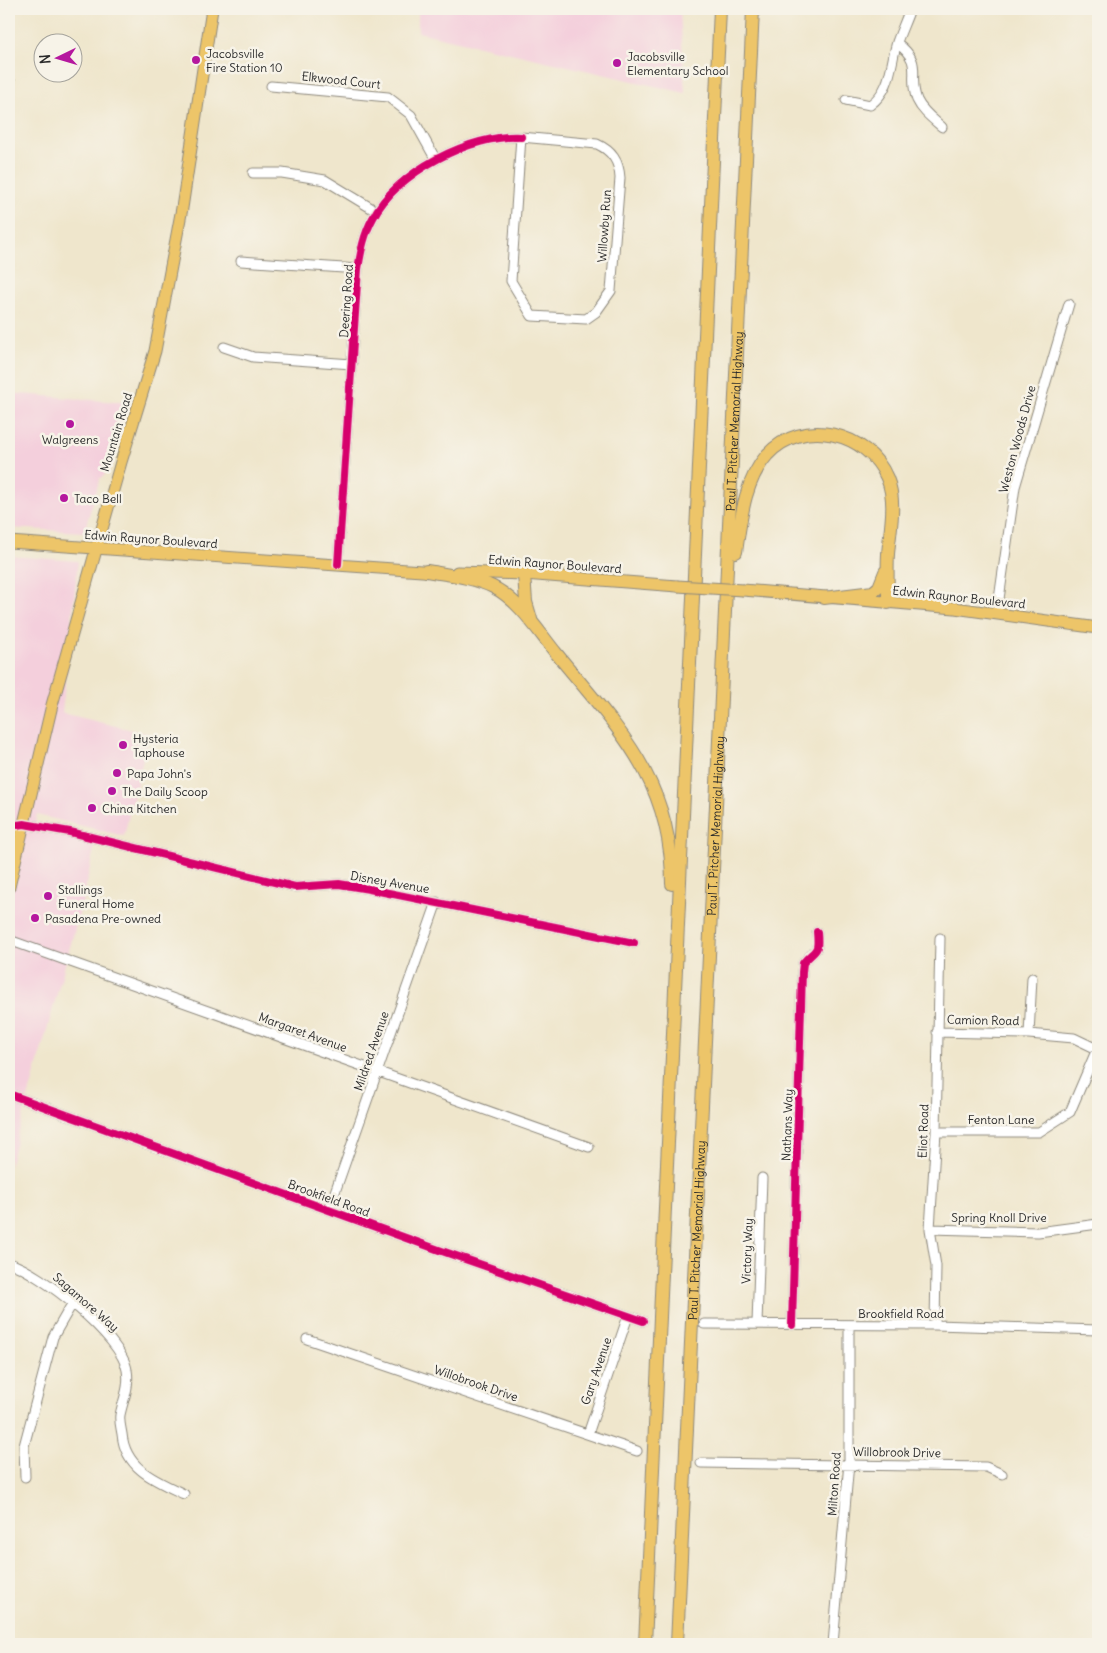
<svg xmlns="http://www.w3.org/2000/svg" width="1107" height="1653" font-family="Delius,sans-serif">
<rect width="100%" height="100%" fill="#f7f3e8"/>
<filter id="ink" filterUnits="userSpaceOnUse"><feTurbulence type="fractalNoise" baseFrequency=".02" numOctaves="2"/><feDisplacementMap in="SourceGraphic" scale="10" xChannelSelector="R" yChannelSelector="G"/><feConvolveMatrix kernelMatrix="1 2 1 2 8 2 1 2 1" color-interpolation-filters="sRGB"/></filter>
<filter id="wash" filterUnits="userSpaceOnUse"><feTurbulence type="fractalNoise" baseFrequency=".0096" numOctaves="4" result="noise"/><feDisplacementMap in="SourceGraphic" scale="20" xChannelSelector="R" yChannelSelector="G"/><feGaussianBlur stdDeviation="1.12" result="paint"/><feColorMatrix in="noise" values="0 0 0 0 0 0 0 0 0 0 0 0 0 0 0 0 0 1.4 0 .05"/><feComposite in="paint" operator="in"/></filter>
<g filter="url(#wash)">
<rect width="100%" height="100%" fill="#efe6cc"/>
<!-- built -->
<path fill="#f4cfdc" d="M418,9H680L685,93L418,32Z
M9,393L129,403L104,476L100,478L84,532L9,528Z
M9,556L78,561L62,713L149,734L124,836L37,815L34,829L95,844L83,900L9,1167Z"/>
</g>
<g filter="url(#ink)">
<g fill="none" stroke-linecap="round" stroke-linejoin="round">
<defs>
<path id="minor" d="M897,43C925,64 907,75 917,100C922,111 933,119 942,127
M9,81H10
M271,86L388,97L411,115L436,160
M846,100L870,105C892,89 890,65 897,42C901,31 906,20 910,9
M521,137L597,144C612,151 619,161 620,178L611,291L596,312L586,319L532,316L511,281Z
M253,173H282L325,180L376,211
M241,261L358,269
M224,347L253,357L352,364
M338,564L358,269C361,251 364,234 373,218C396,172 471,134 521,137
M997,613L1015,487L1069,304
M9,826L24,824L70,832L295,887L339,884L369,889L634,943
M9,940L589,1147
M1029,1034L1032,978
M9,1094L439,1250L643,1321
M936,1132H1039L1070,1112L1097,1049L1074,1038L1029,1034L937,1032
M329,1209L437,902
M930,1229L1038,1232L1098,1224
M9,1263C40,1272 122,1337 127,1370C130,1387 123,1400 120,1415C119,1421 121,1428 122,1434C125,1469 156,1481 184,1494
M704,1324L935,1325L1098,1330
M757,1324L762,1178
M792,1325L802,972L803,963C816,948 819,954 817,932
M935,1325L936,1266L930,1229L936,1132L940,938
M307,1339L637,1451
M588,1434L628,1316
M701,1463L986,1467L1002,1474
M25,1477L24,1446L53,1337L72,1304
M833,1644L849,1463V1325"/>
<path id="major" d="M9,542L436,572
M457,572L524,574L677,586
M743,590L955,608L1098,628
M9,887L52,705L121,462L155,351L182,208L212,9"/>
<g id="highway">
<path d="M736,552C741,518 744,482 767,455C802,416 868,432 887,478C897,502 890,529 888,554C887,570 888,587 888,603"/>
<path d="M427,571C449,575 473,577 493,587C519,600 538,631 556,653C617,728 672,779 672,884"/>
<path d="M524,574L526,602L531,619"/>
<path d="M824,598L873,592L879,587L885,572"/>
<path d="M645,1644L720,9"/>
<path id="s1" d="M677,1644L753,9"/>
</g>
</defs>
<!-- minor casing -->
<use href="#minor" stroke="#8d887c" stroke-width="11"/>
<!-- major casing -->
<use href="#major" stroke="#8d887c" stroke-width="13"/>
<!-- highway casing -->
<use href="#highway" stroke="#8d887c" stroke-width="14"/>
<!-- minor -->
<use href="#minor" stroke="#fff" stroke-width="9"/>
<!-- major -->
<use href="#major" stroke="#edc569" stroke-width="11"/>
<!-- highway -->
<use href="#highway" stroke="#edc569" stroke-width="12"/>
<defs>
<path id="major-bridge" d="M677,586L743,590"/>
</defs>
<!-- major-bridge casing -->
<use href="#major-bridge" stroke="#8d887c" stroke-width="13" stroke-linecap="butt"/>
<!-- major-bridge -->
<use href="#major-bridge" stroke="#edc569" stroke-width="11"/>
<defs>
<path id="cycleway" d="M338,564L358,269C361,251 364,234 373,218C396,172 471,134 521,137
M9,826L24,824L70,832L295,887L339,884L369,889L634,943
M9,1094L439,1250L643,1321
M792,1325L802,972L803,963C816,948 819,954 817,932"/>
</defs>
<!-- cycleway casing -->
<use href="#cycleway" stroke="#f7f3e8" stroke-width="11"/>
<!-- cycleway -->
<use href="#cycleway" stroke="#d6006c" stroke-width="8"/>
</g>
</g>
<!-- markers -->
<g fill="#b5179e" stroke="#f7f3e8" stroke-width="2">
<circle cx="196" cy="60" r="5"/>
<circle cx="617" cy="63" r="5"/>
<circle cx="70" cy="424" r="5"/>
<circle cx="64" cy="498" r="5"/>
<circle cx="123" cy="745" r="5"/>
<circle cx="117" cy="773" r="5"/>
<circle cx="112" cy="791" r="5"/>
<circle cx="92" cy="808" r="5"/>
<circle cx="48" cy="896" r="5"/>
<circle cx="35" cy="918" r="5"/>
</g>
<g text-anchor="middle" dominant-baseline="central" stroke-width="5" stroke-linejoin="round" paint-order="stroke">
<!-- poi labels -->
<g font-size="12" fill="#2b2b2b" stroke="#f7f3e8" text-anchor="start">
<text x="206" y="53">Jacobsville<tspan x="206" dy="14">Fire Station 10</tspan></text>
<text x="627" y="56">Jacobsville<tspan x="627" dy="14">Elementary School</tspan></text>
<text x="70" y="439" text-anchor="middle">Walgreens</text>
<text x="74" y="498">Taco Bell</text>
<text x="133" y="738">Hysteria<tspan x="133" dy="14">Taphouse</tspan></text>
<text x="127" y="773">Papa John's</text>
<text x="122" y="791">The Daily Scoop</text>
<text x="102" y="808">China Kitchen</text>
<text x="58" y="889">Stallings<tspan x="58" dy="14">Funeral Home</tspan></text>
<text x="45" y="918">Pasadena Pre-owned</text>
</g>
<!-- street labels -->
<g font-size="12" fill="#2b2b2b" stroke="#f7f3e8">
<text transform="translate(341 80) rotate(6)">Elkwood Court</text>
<text transform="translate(604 226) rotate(-86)">Willowby Run</text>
<text transform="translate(346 301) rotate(-86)">Deering Road</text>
<text stroke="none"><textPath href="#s1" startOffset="1224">Paul T. Pitcher Memorial Highway</textPath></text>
<text transform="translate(116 432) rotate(-73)">Mountain Road</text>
<text transform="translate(1017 439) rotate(-75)">Weston Woods Drive</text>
<text transform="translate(151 539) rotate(4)">Edwin Raynor Boulevard</text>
<text transform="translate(555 564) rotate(4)">Edwin Raynor Boulevard</text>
<text transform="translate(959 597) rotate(6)">Edwin Raynor Boulevard</text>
<text stroke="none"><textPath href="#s1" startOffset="819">Paul T. Pitcher Memorial Highway</textPath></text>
<text transform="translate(390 882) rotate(10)">Disney Avenue</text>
<text transform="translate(983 1020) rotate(1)">Camion Road</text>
<text transform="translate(303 1032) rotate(20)">Margaret Avenue</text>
<text transform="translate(371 1051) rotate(-71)">Mildred Avenue</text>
<text x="1001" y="1119">Fenton Lane</text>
<text transform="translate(787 1125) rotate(-88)">Nathans Way</text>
<text transform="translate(923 1131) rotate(-88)">Eliot Road</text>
<text transform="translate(329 1198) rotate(20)">Brookfield Road</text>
<text x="999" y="1217">Spring Knoll Drive</text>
<text stroke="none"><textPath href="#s1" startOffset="414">Paul T. Pitcher Memorial Highway</textPath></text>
<text transform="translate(747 1251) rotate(-88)">Victory Way</text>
<text transform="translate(86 1302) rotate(41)">Sagamore Way</text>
<text x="901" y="1313">Brookfield Road</text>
<text transform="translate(596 1371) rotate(-71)">Gary Avenue</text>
<text transform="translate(476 1383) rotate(19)">Willobrook Drive</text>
<text transform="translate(897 1452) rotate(1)">Willobrook Drive</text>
<text transform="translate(834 1484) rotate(-86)">Milton Road</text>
</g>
</g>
<!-- margin -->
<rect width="1107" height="1653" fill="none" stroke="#f7f3e8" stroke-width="30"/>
<!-- north arrow -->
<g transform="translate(58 58) rotate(265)"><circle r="24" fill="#f7f3e8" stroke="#a5a39c"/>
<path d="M0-4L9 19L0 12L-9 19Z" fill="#b5179e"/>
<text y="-8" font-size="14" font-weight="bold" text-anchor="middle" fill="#2b2b2b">N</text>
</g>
</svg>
